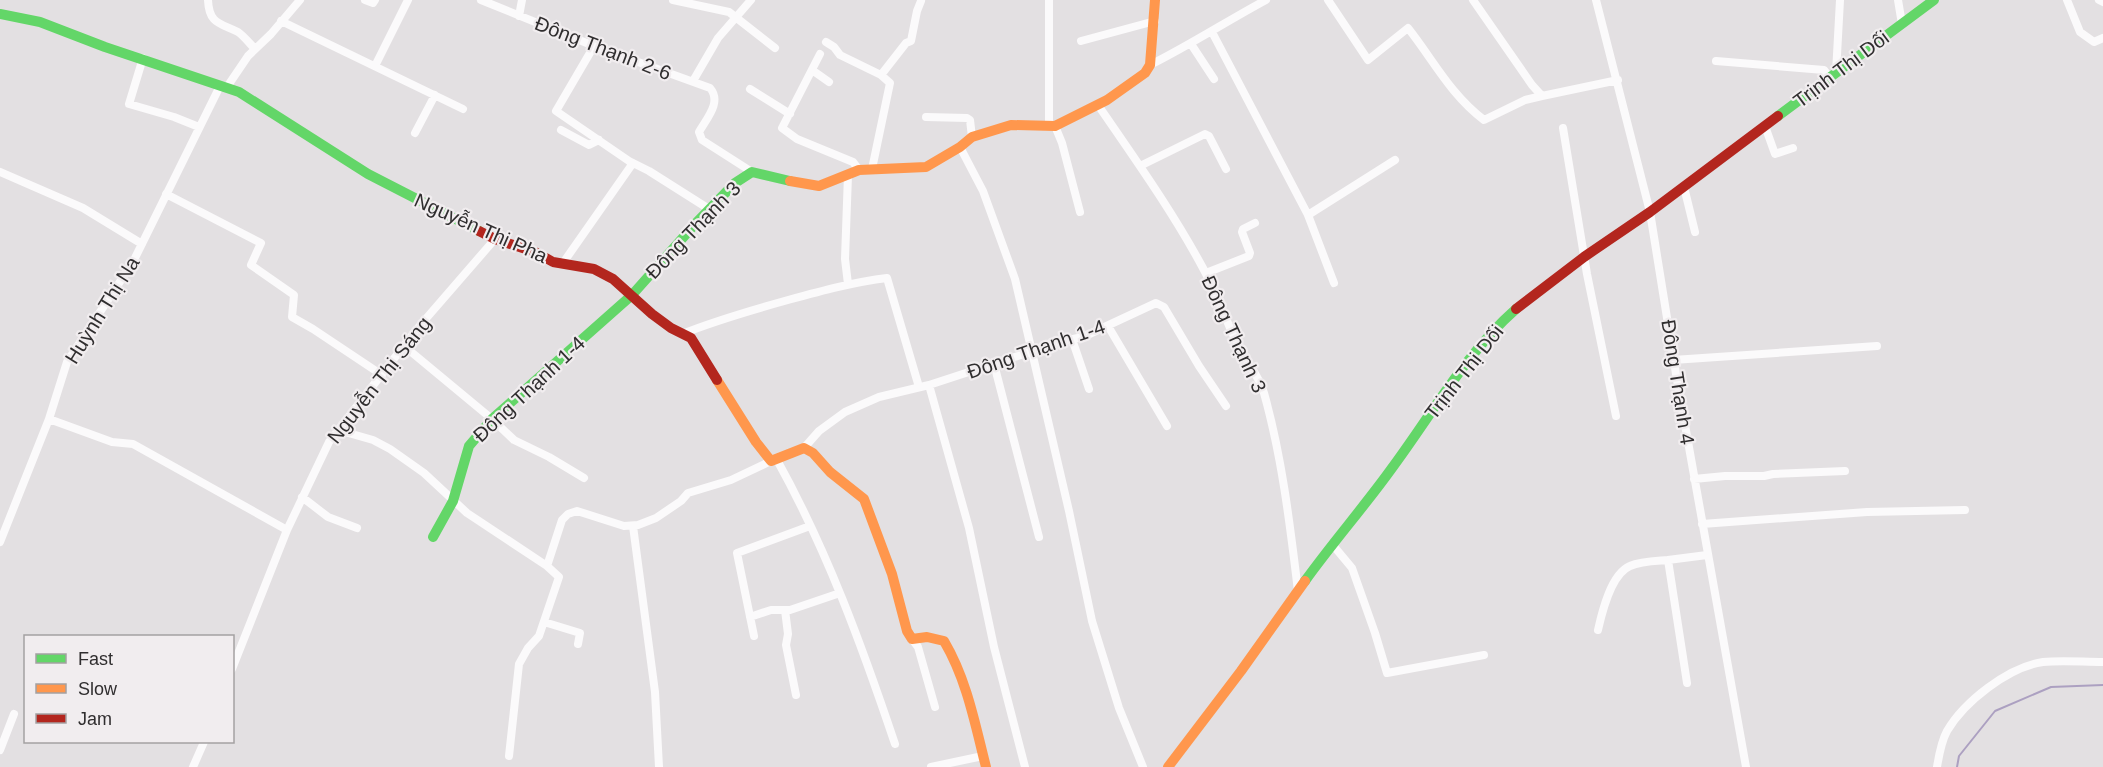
<svg xmlns="http://www.w3.org/2000/svg" width="2103" height="767" font-family="Arial,sans-serif">
<rect width="100%" height="100%" fill="#e3e0e2"/>
<g fill="none" stroke-linecap="round" stroke-linejoin="round">
<!-- stream -->
<path stroke="#aca0c1" stroke-width="2" d="M1957,767L1959,756L1995,711L2051,687L2103,685"/>
<!-- street -->
<path stroke="#fbfafb" stroke-width="8" d="M208,0C209,24 220,23 238,32C244,36 250,44 255,49
M365,0L373,3L375,0
M481,0L594,46L710,88C722,102 707,118 699,132L702,140L752,172
M673,0L729,12L775,48
M1328,0L1368,60L1408,28C1434,61 1450,94 1484,120L1525,100L1542,96
M1473,0L1532,85L1542,96L1618,80
M1596,0L1650,212L1677,380L1746,767
M1898,0L1902,24
M2067,0L2080,32L2094,42L2103,38
M2099,0L2103,2
M519,16L522,0
M281,21L463,109
M1212,32L1308,215L1334,283
M1081,41L1155,21
M826,42L834,47L840,55L881,75L890,83L872,169
M1191,44L1214,79
M594,46L556,111L629,161L649,171L709,209
M820,54L782,128L797,139L853,162L859,170
M143,58L129,104L174,117L199,127
M1716,61L1824,70L1830,78
M1150,65C1190,45 1227,21 1266,0
M375,66L408,0
M812,70L829,82
M1836,73L1840,0
M881,75L906,43L911,41L917,11L921,1
M693,81L718,38L751,0
M227,87L248,56L271,34L300,0
M750,89L790,114
M1098,105C1135,159 1173,212 1204,270C1216,292 1225,318 1236,341C1244,359 1258,373 1264,393C1282,457 1290,525 1298,591
M926,117L967,118L970,120L972,137
M1049,126V0
M1055,126L1062,143L1080,212
M1765,126L1775,154L1793,148
M1563,128L1587,274L1616,416
M561,130L589,145L599,140
M415,133L435,95
M960,147L983,191L1015,279L1069,511L1092,621L1119,708L1143,767
M1140,166L1205,134L1209,136L1226,169
M0,172L83,208L142,244
M848,175L845,259L848,284
M1684,187L1695,232
M166,194L261,243L251,265L294,295L292,317L313,329L382,375
M1308,215L1395,160
M563,263L633,163
M1206,273L1249,256L1250,253L1242,232L1243,229L1255,223
M1108,326L1167,426
M682,334C717,320 752,310 788,300C821,291 854,282 887,278L919,387
M1072,339L1089,389
M404,346L492,419L514,440L549,457L584,478
M1673,360L1877,346
M994,364L1039,537
M929,385L969,528L994,647L1025,767
M49,419L112,442L133,444L287,530
M338,430L373,440L390,449L424,473L467,513L547,566L562,520L568,514L577,511L624,526L638,525L656,518L681,501L688,493L731,480L771,461
M804,448L819,431L845,412L879,397L929,385L1033,351L1048,344L1083,337L1156,303L1164,307L1199,366L1226,406
M777,460C827,550 862,646 895,744
M1694,479L1725,476H1764L1773,474L1845,471
M302,497L328,517L357,528
M1702,524L1867,512L1965,510
M633,526L655,692L659,767
M0,542L49,419L67,362L133,262L220,86
M1332,544L1352,568L1375,633L1387,673L1484,655
M785,610L788,634L786,645L796,695
M750,617L771,610H790L840,593
M544,622L580,633L578,644
M1598,630C1602,612 1611,574 1630,566C1641,561 1656,561 1668,560
M754,636L737,553L810,526
M912,639L918,647L935,707
M232,669L287,530L329,442L417,329L495,239
M1687,683L1668,560L1707,555
M0,750L14,714
M509,756L519,664L528,648L539,636L559,577L547,566
M193,767L204,742
M931,767L983,756
M1937,767C1939,755 1941,742 1947,731C1964,702 2008,667 2043,662C2062,660 2083,662 2103,662"/>
<!-- fast -->
<path stroke="#63d668" stroke-width="10" d="M0,14L40,22L105,47L239,92L368,174L479,231
M1778,116L1934,0
M433,537L453,501L469,446L492,419L632,295L696,223L735,183L752,172L790,181
M1305,581C1333,542 1364,507 1392,468C1432,414 1466,353 1516,309"/>
<!-- slow -->
<path stroke="#ff974d" stroke-width="10" d="M790,181L819,186L859,170L926,167L960,147L972,137L1011,125L1055,126L1107,100L1145,73L1150,65L1155,0
M717,380L756,442L771,461L804,448L813,453L830,472L864,499L892,574L907,631L912,639L927,637L944,641C967,680 975,724 986,767
M1168,767L1241,671L1305,581"/>
<!-- jam -->
<path stroke="#b3261e" stroke-width="10" d="M479,231L495,239L535,252L553,262L594,269L613,279L652,314L671,328L691,338L717,380
M1516,309L1584,257L1650,212L1778,116"/>
</g>
<g text-anchor="middle" dominant-baseline="central" stroke-width="4.5" stroke-linejoin="round" paint-order="stroke">
<!-- street labels -->
<g font-size="20" fill="#302e2f" stroke="#f1edef">
<text transform="translate(603 48) rotate(21)">Đông Thạnh 2-6</text>
<text transform="translate(1841 69) rotate(-37)">Trịnh Thị Dối</text>
<text transform="translate(481 228) rotate(24)">Nguyễn Thị Pha</text>
<text transform="translate(693 230) rotate(-46)">Đông Thạnh 3</text>
<text transform="translate(102 310) rotate(-58)">Huỳnh Thị Na</text>
<text transform="translate(1234 334) rotate(65)">Đông Thạnh 3</text>
<text transform="translate(1036 349) rotate(-19)">Đông Thạnh 1-4</text>
<text transform="translate(1464 372) rotate(-52)">Trịnh Thị Dối</text>
<text transform="translate(379 380) rotate(-52)">Nguyễn Thị Sáng</text>
<text transform="translate(1678 382) rotate(81)">Đông Thạnh 4</text>
<text transform="translate(529 389) rotate(-43)">Đông Thạnh 1-4</text>
</g>
</g>
<!-- legend -->
<rect x="24" y="635" width="210" height="108" fill="#f1edef" stroke="#a4a1a2" stroke-width="1.5"/>
<rect x="36" y="654" width="30" height="9" fill="#63d668" stroke="#a4a1a2" stroke-width="1.5"/>
<text x="78" y="665" font-size="18" fill="#302e2f">Fast</text>
<rect x="36" y="684" width="30" height="9" fill="#ff974d" stroke="#a4a1a2" stroke-width="1.5"/>
<text x="78" y="695" font-size="18" fill="#302e2f">Slow</text>
<rect x="36" y="714" width="30" height="9" fill="#b3261e" stroke="#a4a1a2" stroke-width="1.5"/>
<text x="78" y="725" font-size="18" fill="#302e2f">Jam</text>
</svg>
